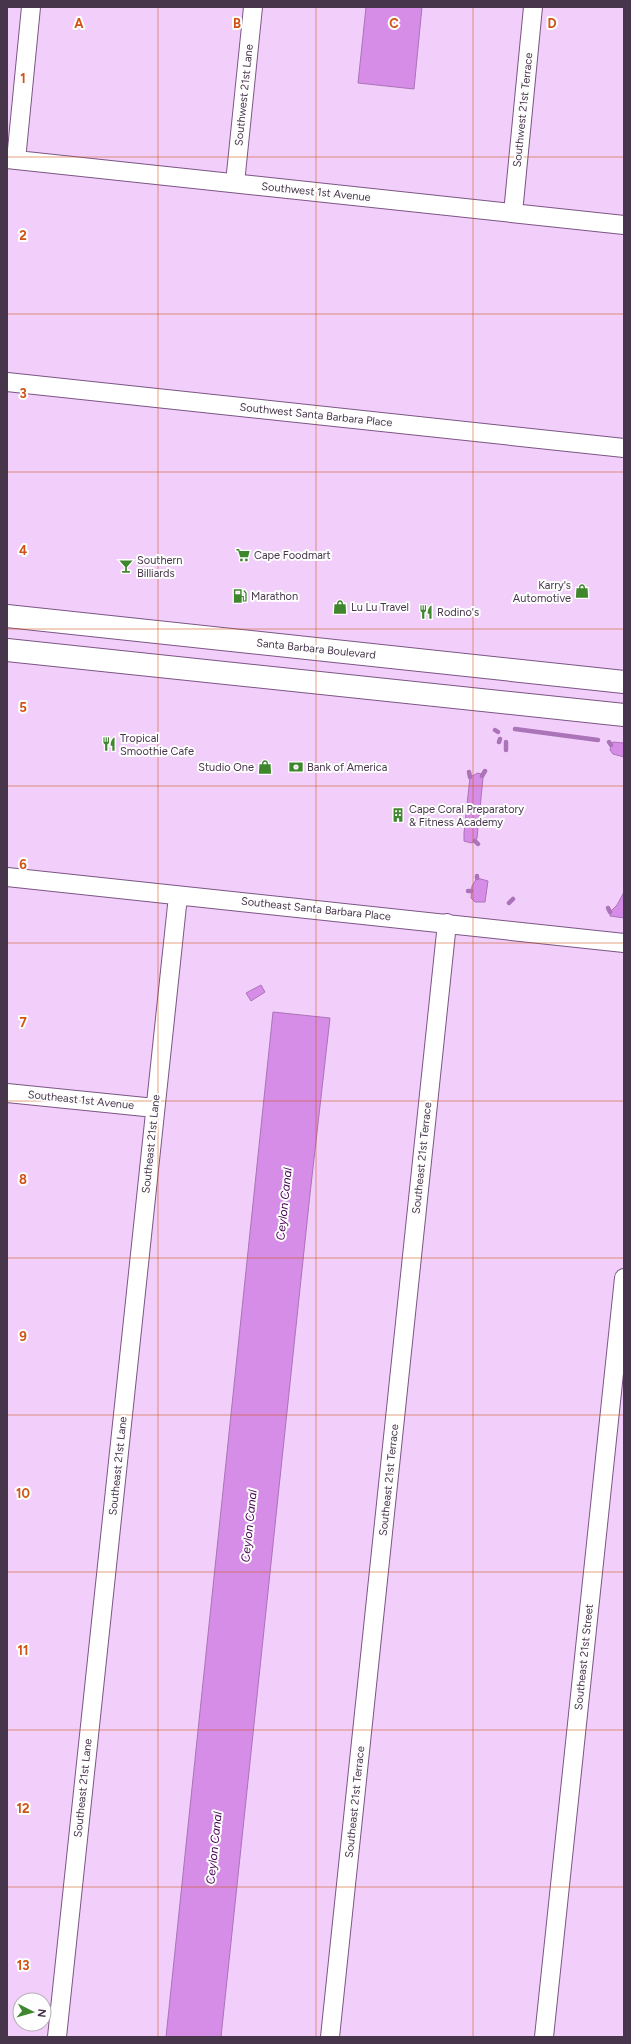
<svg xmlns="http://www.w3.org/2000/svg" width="631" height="2044" font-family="Figtree,sans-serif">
<rect width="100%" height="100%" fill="#f2cffa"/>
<!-- water -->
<path fill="#d68de7" stroke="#ab73b8" d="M366,7H422L414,89L358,83Z
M613,742L624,743V757L613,754L610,750L611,745Z
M478,773L481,774L483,778L477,838L475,841L471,843L464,841V833L470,777Z
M477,878L488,881L485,902H475L471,898L472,886Z
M624,892V918L610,916V912L617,905Z
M261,985L265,992L251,1001L246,993Z
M273,1012L330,1018L310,1194L221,2037H166Z"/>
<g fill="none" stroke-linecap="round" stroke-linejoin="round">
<!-- stream -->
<path stroke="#ab73b8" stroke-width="4.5" d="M515,729L598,740
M495,730L498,732
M499,742L500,739
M609,742L611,745
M506,750V742
M469,772L470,777
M482,776L485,771
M475,841L478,844
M477,878V876
M468,891H471
M509,903L513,899
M608,908L610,912"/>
<defs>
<path id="minor" d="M7,159L624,225
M16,160L31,7
M235,183L253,7
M513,213L533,7
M7,382L624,448
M7,877L624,943
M7,1093L155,1108
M57,2037L178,896
M330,2037L447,923
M544,2037L624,1278"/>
<path id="secondary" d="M7,616L624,682
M7,650L624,715"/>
</defs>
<!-- minor casing -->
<use href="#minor" stroke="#7b5584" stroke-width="20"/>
<!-- secondary casing -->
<use href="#secondary" stroke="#7b5584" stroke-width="24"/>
<!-- minor -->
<use href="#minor" stroke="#fff" stroke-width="18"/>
<!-- secondary -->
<use href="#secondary" stroke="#fff" stroke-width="22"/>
</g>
<!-- grid -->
<path fill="none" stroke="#d05415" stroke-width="1" stroke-opacity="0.55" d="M158,7V2037M316,7V2037M473,7V2037M7,157H624M7,314H624M7,472H624M7,629H624M7,786H624M7,943H624M7,1101H624M7,1258H624M7,1415H624M7,1572H624M7,1730H624M7,1887H624"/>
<!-- icons -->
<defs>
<symbol id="supermarket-bare" viewBox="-9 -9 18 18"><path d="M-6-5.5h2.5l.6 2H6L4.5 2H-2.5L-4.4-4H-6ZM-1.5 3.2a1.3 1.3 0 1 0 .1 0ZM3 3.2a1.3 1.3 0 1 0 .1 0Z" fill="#3f872d" stroke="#fefefe" stroke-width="2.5" paint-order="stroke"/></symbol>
<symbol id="bar-bare" viewBox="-9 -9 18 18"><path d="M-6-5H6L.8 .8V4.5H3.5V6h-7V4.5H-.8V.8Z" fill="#3f872d" stroke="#fefefe" stroke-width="2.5" paint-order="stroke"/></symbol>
<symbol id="shop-bare" viewBox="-9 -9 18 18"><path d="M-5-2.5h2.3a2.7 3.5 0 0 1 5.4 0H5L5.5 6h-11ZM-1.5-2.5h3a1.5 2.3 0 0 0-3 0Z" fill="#3f872d" stroke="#fefefe" stroke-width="2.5" paint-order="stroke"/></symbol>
<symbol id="fuel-bare" viewBox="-9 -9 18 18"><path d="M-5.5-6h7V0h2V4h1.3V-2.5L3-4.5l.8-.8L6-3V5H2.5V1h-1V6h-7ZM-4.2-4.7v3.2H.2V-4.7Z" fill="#3f872d" stroke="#fefefe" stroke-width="2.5" paint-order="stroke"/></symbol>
<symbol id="restaurant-bare" viewBox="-9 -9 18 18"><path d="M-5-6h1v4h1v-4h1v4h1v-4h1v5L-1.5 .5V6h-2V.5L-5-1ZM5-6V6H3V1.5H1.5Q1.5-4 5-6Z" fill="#3f872d" stroke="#fefefe" stroke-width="2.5" paint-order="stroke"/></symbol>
<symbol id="bank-bare" viewBox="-9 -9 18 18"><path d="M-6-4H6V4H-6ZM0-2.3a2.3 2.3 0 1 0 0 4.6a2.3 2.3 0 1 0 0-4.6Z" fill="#3f872d" stroke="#fefefe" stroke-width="2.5" paint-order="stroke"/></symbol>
<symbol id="building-bare" viewBox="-9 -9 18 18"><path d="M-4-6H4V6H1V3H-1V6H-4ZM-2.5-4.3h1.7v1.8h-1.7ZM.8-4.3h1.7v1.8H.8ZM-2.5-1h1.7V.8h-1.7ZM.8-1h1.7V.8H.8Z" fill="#3f872d" stroke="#fefefe" stroke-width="2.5" paint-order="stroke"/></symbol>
</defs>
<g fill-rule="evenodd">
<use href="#supermarket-bare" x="233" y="545" width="20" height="20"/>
<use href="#bar-bare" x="116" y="556" width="20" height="20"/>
<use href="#shop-bare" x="572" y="581" width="20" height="20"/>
<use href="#fuel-bare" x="230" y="586" width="20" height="20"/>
<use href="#shop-bare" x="330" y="597" width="20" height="20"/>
<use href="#restaurant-bare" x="416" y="602" width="20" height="20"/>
<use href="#restaurant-bare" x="99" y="734" width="20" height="20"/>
<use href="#shop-bare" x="255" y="757" width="20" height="20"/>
<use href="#bank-bare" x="286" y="757" width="20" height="20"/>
<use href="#building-bare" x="388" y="805" width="20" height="20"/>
</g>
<g text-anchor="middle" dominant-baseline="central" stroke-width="4" stroke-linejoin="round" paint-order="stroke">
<!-- street labels -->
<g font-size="11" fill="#47364b" stroke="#fefefe">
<text transform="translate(244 95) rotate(-84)">Southwest 21st Lane</text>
<text transform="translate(523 110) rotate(-84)">Southwest 21st Terrace</text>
<text transform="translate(316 192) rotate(6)">Southwest 1st Avenue</text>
<text transform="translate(316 415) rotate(6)">Southwest Santa Barbara Place</text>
<text transform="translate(316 649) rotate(6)">Santa Barbara Boulevard</text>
<text transform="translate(316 909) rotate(6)">Southeast Santa Barbara Place</text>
<text transform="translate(81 1100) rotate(6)">Southeast 1st Avenue</text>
<text transform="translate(151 1144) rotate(-84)">Southeast 21st Lane</text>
<text transform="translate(422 1158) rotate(-84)">Southeast 21st Terrace</text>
<text transform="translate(118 1466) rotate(-84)">Southeast 21st Lane</text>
<text transform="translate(389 1480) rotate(-84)">Southeast 21st Terrace</text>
<text transform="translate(584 1657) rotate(-84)">Southeast 21st Street</text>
<text transform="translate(83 1788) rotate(-84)">Southeast 21st Lane</text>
<text transform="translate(355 1802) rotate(-84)">Southeast 21st Terrace</text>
</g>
<!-- poi labels -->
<g font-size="11" fill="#47364b" stroke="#fefefe" text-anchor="start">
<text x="254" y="555">Cape Foodmart</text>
<text x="137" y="560">Southern<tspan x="137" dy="13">Billiards</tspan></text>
<text x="571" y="585" text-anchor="end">Karry's<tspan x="571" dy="13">Automotive</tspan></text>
<text x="251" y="596">Marathon</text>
<text x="351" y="607">Lu Lu Travel</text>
<text x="437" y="612">Rodino's</text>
<text x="120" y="738">Tropical<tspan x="120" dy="13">Smoothie Cafe</tspan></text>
<text x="254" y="767" text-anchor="end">Studio One</text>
<text x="307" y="767">Bank of America</text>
<text x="409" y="809">Cape Coral Preparatory<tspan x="409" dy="13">&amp; Fitness Academy</tspan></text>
</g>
<!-- water labels -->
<g font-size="12" font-style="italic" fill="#470055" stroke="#fefefe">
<text transform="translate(284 1204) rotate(-84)">Ceylon Canal</text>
<text transform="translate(249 1526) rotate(-84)">Ceylon Canal</text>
<text transform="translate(214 1848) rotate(-84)">Ceylon Canal</text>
</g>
</g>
<g font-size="13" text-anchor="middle" font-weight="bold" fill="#d05415" stroke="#fefefe" stroke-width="4" stroke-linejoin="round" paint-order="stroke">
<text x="79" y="28">A</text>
<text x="237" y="28">B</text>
<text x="394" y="28">C</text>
<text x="552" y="28">D</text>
<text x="23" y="83">1</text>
<text x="23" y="240">2</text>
<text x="23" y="398">3</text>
<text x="23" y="555">4</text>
<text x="23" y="712">5</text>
<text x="23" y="869">6</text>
<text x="23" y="1027">7</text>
<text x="23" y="1184">8</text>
<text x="23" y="1341">9</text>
<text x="23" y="1498">10</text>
<text x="23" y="1655">11</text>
<text x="23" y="1813">12</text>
<text x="23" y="1970">13</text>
</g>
<!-- border -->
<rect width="631" height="2044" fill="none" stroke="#47364b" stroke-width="16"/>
<!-- north arrow -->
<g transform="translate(32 2012) rotate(96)"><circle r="19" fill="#fefefe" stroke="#b5aeb6"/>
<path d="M0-3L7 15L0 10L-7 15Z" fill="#3f872d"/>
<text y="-6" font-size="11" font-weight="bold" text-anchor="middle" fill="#47364b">N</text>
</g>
</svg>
